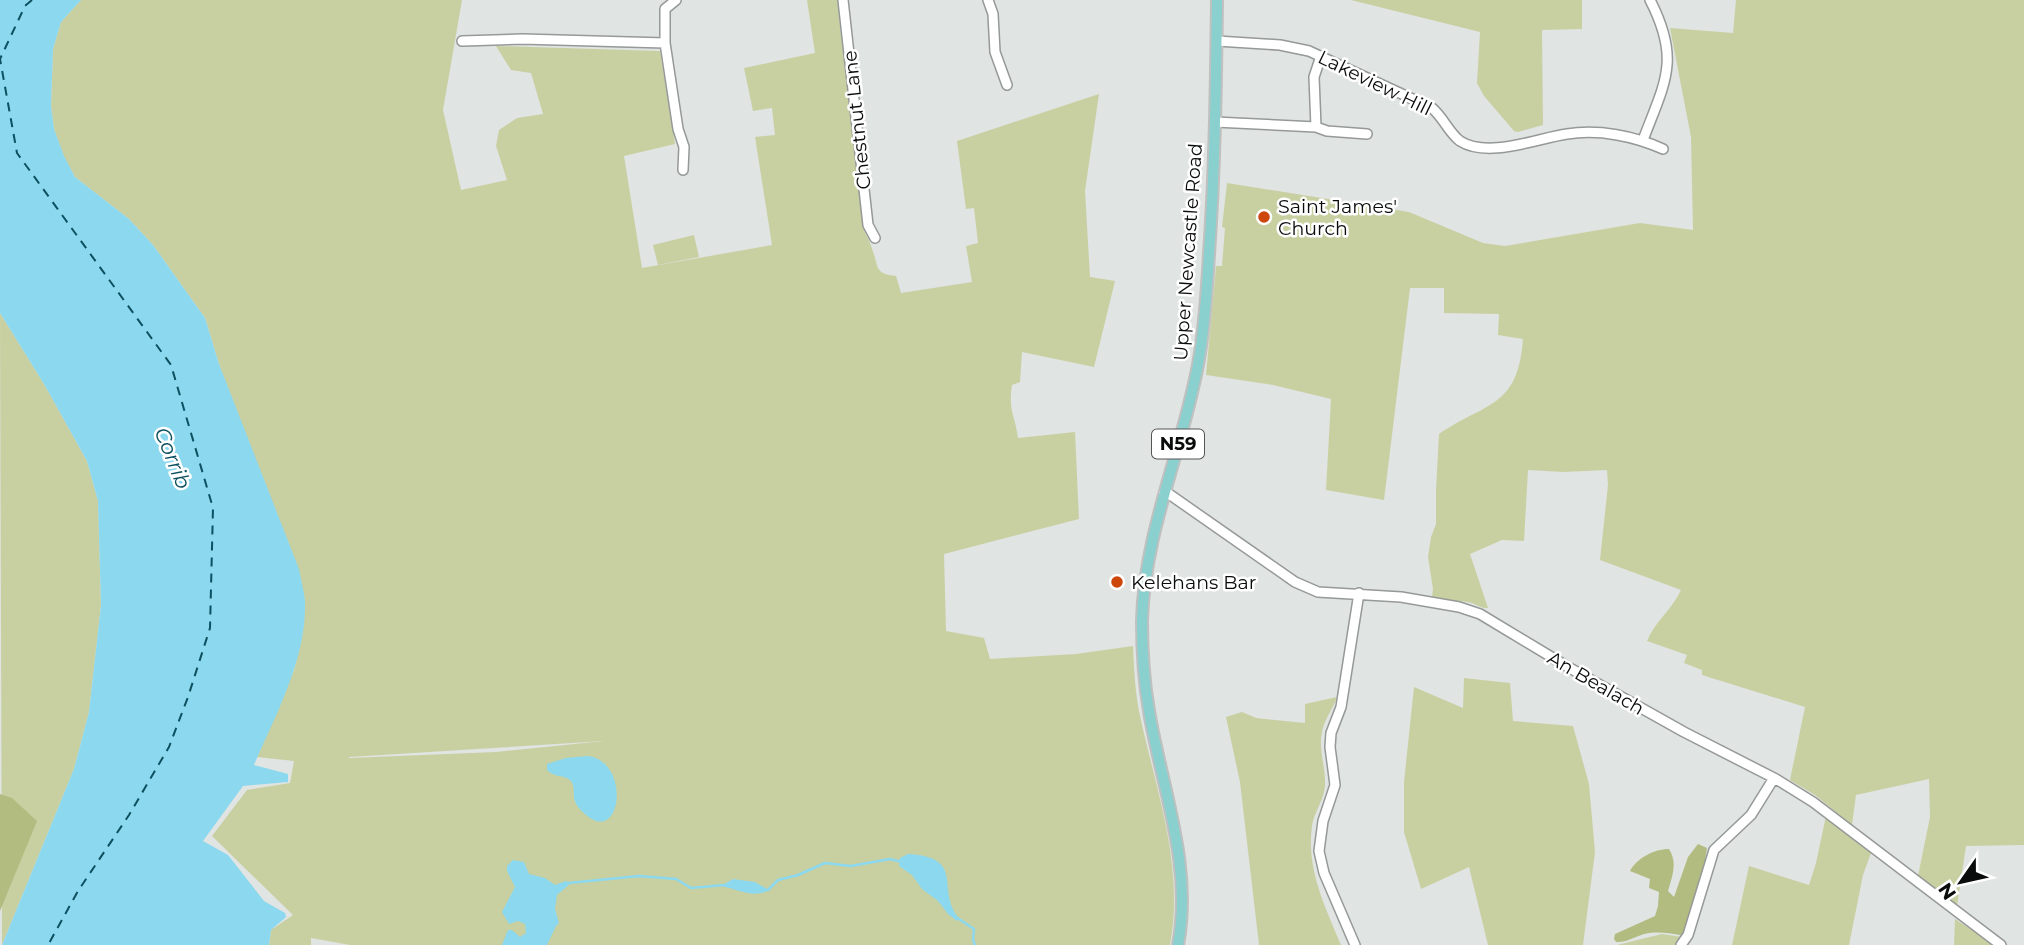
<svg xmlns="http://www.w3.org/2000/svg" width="2024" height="945" font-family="Montserrat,sans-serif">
<rect width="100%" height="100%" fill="#e0e4e2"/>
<!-- green -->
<path fill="#c8d0a2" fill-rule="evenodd" d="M81,0H462L443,110L461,190L507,180L496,146L499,130L517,118L543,114L531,73L511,70L496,46L660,51L675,144L624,156L642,268L772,245L755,137L775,135L772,108L753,111L744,68L815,53L807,0H837L863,227C866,235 870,241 872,249C879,265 873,274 896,276L901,293L972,282L966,246L978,243L974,208L966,209L957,141L1099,94L1085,191L1090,277L1115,281L1094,367L1022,352L1020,382L1012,385C1008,411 1015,415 1018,438L1075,432L1079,519L944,554L946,631L984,638L990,659L1076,654L1133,646C1134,668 1135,690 1139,711C1155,788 1185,865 1170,945H350L311,938V945H269L271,930L293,915L212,836L247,790L290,783L294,761L257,757L294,670L302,637L305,601L219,364L205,318L153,245L129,219L75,177L64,157L54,129L51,106L53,49L61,22ZM604,741L496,752L349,758V757Z
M1351,0H1582V29L1542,30L1543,125L1518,132L1514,131L1484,96L1477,83L1480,32Z
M1736,0H2024V845L1966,846L1957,906L1918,876L1930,817L1929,779L1856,795L1852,825L1815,795L1790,780L1805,707L1702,675V670L1684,663L1687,655L1647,641C1655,621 1672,610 1681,590L1600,560L1608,485L1607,470L1563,472L1528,470L1524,541L1502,540L1470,554L1488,608C1481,609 1475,603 1467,602C1455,600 1442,604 1432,597L1433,589L1428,557L1431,537L1436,524V490L1439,434C1486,402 1518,408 1523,339L1498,335L1499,314L1444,313V288H1410L1384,500L1326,490L1331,399L1273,385L1206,375L1216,266H1222L1225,228L1222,227L1227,183L1409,212L1483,243L1505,246L1640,223L1693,230L1691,137L1670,28L1733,33Z
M694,235L699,257L658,265L653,245Z
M0,313L44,384L87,461L98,501L101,605L89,712L74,769L2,945Z
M1464,678L1510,683L1513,721L1573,726L1589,784L1595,852L1583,945H1488L1469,867L1421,889L1404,832V782L1414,687L1463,708Z
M1337,697C1333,709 1324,720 1322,732C1318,750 1326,767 1325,786C1324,800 1314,812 1312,826C1306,869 1325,906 1341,945H1259L1240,782L1226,717L1242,712L1256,718L1305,723V704Z
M1826,816L1871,853L1863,875L1849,945H1732L1749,866L1809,885L1816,863Z
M1955,919L1995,945H1954Z
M1662,934L1682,937L1676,945H1617Z"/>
<!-- forest -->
<path fill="#b2bc80" d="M0,794L12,798L37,821L0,911Z
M1698,844L1707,848L1704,867L1684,936C1670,933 1658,931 1644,934C1634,937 1626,943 1616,942L1614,939L1615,934L1655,916L1658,906L1659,892L1649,888L1650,879L1630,871C1637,858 1654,849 1669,849C1678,863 1672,877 1668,891L1674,897L1688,857Z"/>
<!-- water -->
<path fill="#8bd8ef" d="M0,0H81L61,22L53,49L51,106L54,129L64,156L75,177L129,219L153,245L205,318L219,364L299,569C301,580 304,591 305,601C307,658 276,714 254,765L288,774V782L243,786L203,841L228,855L264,901L285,913L286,917L271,930L269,945H2L74,769L89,712L101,605L98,501L87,461L44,384L0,313Z
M588,756C632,762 621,847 585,814C567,799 578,790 571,781C564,774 554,778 547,770V764L566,758Z
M908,854C966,857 936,889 958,917L957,921L948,914L938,901L922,889L912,875L899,866L900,858Z
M513,860L524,862L529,874L545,878L555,885L566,881L571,883L557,895L555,909L559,923L556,926L547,945H502L508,930H512L520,937L526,933L525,924L518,921L509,924L502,912L515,887L507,871V866Z
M733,879L755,882L769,890C754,899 737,889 721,886Z"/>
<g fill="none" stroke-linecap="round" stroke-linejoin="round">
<!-- stream -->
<path stroke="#8bd8ef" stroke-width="2.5" d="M569,883L639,876L676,879L691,888L724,885
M768,890L778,880L798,875L825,863L851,866L890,859L902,862
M956,917L974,929L973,940L975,945"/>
<!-- ferry -->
<path stroke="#0d5060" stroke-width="2" stroke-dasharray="9 7" stroke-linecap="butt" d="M32,0L25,6L0,59L17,153L171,365L213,508L210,628L188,697L169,747L129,815L78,891L48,945"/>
<defs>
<path id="minor" d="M843,0L868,225L875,238
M988,0L993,14L995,52L1007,85
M462,41L522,39L665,43V9L676,0
M1217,41L1280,45L1309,51L1432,108C1443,117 1449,133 1460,141C1488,159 1538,138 1567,134C1599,129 1634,136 1663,149
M665,43L678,129L684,147L683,170
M1215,122L1316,127L1327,131L1367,134
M1316,127L1314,77L1321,56
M1643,140C1665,82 1681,60 1650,0
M1164,493L1169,494L1295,582L1318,592L1401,597L1459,607L1480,614L1568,667L1684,732L1776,779L1813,802L2001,945
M1355,945L1324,873L1319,851L1323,821L1335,785L1330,747L1331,733L1341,707L1359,593
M1681,945L1688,935L1714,850L1751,815L1774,778"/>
<path id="major" d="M1178,945C1193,865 1162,789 1149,711C1144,682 1142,651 1142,621C1144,531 1184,447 1199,359C1205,324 1207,289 1209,254C1215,169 1216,84 1217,0"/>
</defs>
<!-- minor casing -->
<use href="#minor" stroke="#959997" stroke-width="12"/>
<!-- major casing -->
<use href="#major" stroke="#bfc0c0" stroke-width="14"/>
<!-- minor -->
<use href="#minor" stroke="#fff" stroke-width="9"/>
<!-- major -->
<use href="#major" stroke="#89d0ce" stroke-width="10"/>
</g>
<!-- markers -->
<g fill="#cd460b" stroke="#fff" stroke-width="2.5">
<circle cx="1264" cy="217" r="7"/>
<circle cx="1117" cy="582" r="7"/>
</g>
<g text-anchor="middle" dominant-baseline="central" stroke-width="5" stroke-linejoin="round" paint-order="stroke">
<!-- shield labels -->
<rect fill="#fff" stroke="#545554" stroke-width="2" x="1152" y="429.5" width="52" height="29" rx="5"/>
<g font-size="18" font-weight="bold" fill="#0a0c0b">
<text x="1178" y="444">N59</text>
</g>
<!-- street labels -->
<g font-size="19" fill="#0a0c0b" stroke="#fff">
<text transform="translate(1375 83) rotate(26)">Lakeview Hill</text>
<text transform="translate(857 120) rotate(-96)">Chestnut Lane</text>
<text transform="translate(1188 252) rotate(-86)">Upper Newcastle Road</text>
<text transform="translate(1596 683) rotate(30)">An Bealach</text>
</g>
<!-- poi labels -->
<g font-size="19" fill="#0a0c0b" stroke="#fff" text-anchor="start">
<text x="1278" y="206">Saint James'<tspan x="1278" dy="22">Church</tspan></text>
<text x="1131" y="582">Kelehans Bar</text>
</g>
<!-- water labels -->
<g font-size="21" font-style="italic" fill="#0d5060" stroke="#fff">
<text transform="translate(173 458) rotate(68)">Corrib</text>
</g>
</g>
<!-- north arrow -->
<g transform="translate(1961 882) rotate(236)" stroke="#ffffff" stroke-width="5" paint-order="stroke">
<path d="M0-5L12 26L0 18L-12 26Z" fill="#0a0c0b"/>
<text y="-10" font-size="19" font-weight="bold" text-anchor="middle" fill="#0a0c0b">N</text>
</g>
</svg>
